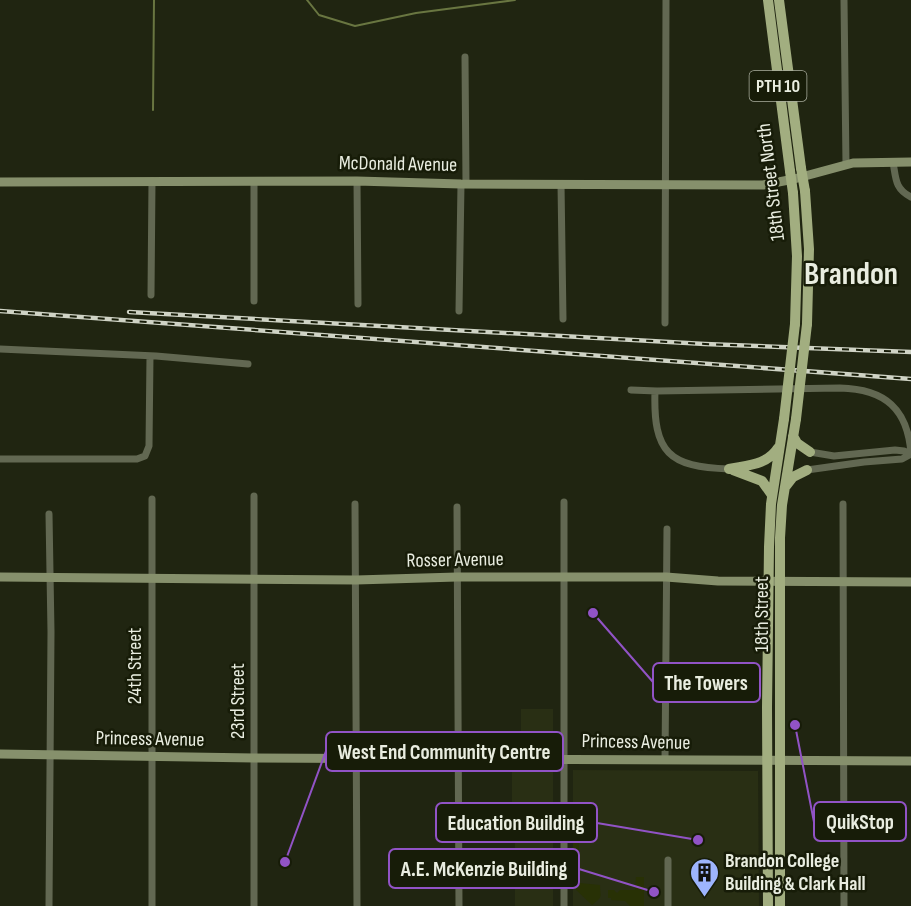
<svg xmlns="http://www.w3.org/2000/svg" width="911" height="906" font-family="'Sofia Sans Condensed',sans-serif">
<rect width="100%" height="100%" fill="#202511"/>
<!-- built -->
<path fill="#292f14" d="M521,709H553V750H521Z
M512,770H553V811L512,810Z
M573,770L758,771L759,906H573Z
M515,831H553V906H515Z"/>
<!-- green -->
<path fill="#283105" d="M573,836L577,837L579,840V883L600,885C600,897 604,896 592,905L573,887Z
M636,877H644V906H630L625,901L611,900V898H608V890H614L617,893L620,890H635Z"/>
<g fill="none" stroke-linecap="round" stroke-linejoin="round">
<!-- stream -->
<path stroke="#697641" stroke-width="2" d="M307,0L319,15L355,26L416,13L515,0
M153,110L154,0"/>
<!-- street -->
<path stroke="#626852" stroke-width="7" d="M844,0L846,165
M465,57L466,184
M893,162C896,179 895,189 911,197
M357,181L358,304
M561,184L563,319
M151,295L152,181
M254,301V181
M459,311L461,184
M665,323L666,0
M0,349L156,356L248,364
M631,390L657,391L840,388C885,389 908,409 911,454
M655,391C653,453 669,467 729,469
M810,452L834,456L895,450L904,451L911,454
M0,459H137L145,456L149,446L150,356
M807,470L864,462L902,459L911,454
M254,496V906
M152,499V906
M564,502V906
M355,504L357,906
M843,504L844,906
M457,507L459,906
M49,514L51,632L49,906
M665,760L667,529
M668,906V860"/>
<!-- secondary -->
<path stroke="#86906c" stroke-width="9" d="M0,182L357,181L461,184L763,185L794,179L853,163L911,162
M0,577L356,580L457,577H666L718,581L911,582
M0,754L254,758L911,761"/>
<!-- primary -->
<path stroke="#a2ae80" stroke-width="10" d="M768,0L790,171
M779,0L801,168
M805,191L809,249L807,324
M793,193L797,256L795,324
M793,436L797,443L810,452
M729,469C748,465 767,465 778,448
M733,470L762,481L772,495
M786,486L793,477L807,470
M768,906L767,707L769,547L771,504L784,419
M780,906V538L782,505L796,419"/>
<defs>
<path id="rail" d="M0,311L911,379
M129,312L705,344L911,352"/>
</defs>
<!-- rail casing -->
<use href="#rail" stroke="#cfd3c5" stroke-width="4.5"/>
<!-- rail -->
<use href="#rail" stroke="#171c08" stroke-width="2" stroke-dasharray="7" stroke-linecap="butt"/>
<!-- primary-bridge -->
<path stroke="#a2ae80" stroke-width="10" d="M801,168L805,191
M790,171L793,193
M784,419L795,324
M796,419L807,324"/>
</g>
<!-- icons -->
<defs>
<symbol id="building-pin" viewBox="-11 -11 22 30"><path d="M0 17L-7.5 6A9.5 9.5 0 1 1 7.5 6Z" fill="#9db4fd" stroke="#171c08"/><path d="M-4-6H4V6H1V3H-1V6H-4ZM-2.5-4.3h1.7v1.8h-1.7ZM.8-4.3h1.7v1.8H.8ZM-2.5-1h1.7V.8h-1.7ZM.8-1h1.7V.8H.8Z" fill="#111"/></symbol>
</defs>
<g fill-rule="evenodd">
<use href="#building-pin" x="688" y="856" width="33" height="45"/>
</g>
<g text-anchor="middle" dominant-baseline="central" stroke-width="5" stroke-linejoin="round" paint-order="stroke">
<!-- shield labels -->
<rect fill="#171c08" stroke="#aaae9f" stroke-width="1.5" x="749.5" y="71" width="57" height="30" rx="4.5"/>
<g font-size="18" font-weight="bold" fill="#e9ede0">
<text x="778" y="86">PTH 10</text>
</g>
<!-- street labels -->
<g font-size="20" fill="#e9ede0" stroke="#171c08">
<text transform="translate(398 164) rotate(1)">McDonald Avenue</text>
<text transform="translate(771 182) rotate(-97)">18th Street North</text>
<text transform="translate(455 560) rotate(-1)">Rosser Avenue</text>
<text transform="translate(762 614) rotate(-90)">18th Street</text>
<text transform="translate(135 666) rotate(-90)">24th Street</text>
<text transform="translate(238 701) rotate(-90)">23rd Street</text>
<text transform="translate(150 739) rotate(1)">Princess Avenue</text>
<text transform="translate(636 742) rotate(1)">Princess Avenue</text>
</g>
<!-- poi labels -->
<g font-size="20" font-weight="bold" fill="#e9ede0" stroke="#171c08" text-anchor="start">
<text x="725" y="861">Brandon College<tspan x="725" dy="23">Building &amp; Clark Hall</tspan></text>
</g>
<!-- town labels -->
<g font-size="32" font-weight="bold" fill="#e9ede0" stroke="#171c08">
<text x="851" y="274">Brandon</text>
</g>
</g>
<!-- callouts -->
<path fill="none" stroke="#9153c6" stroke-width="2" d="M593 613L653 682M285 862L326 751M795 725L814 822M698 840L597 823M654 892L579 869"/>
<g fill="#9153c6" stroke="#171c08" stroke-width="2">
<circle cx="593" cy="613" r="6"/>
<circle cx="285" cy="862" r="6"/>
<circle cx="795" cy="725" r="6"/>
<circle cx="698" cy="840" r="6"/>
<circle cx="654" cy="892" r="6"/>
</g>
<g fill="#171c08" stroke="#9153c6" stroke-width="2">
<rect x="653" y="663" width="107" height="39" rx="6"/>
<rect x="326" y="732" width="237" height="39" rx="6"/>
<rect x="814" y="802" width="92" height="39" rx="6"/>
<rect x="436" y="803" width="161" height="39" rx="6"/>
<rect x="389" y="849" width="190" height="39" rx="6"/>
</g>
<g font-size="21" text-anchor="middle" font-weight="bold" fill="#e9ede0">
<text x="706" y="690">The Towers</text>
<text x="444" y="759">West End Community Centre</text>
<text x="860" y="829">QuikStop</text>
<text x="516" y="830">Education Building</text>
<text x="484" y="876">A.E. McKenzie Building</text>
</g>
</svg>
